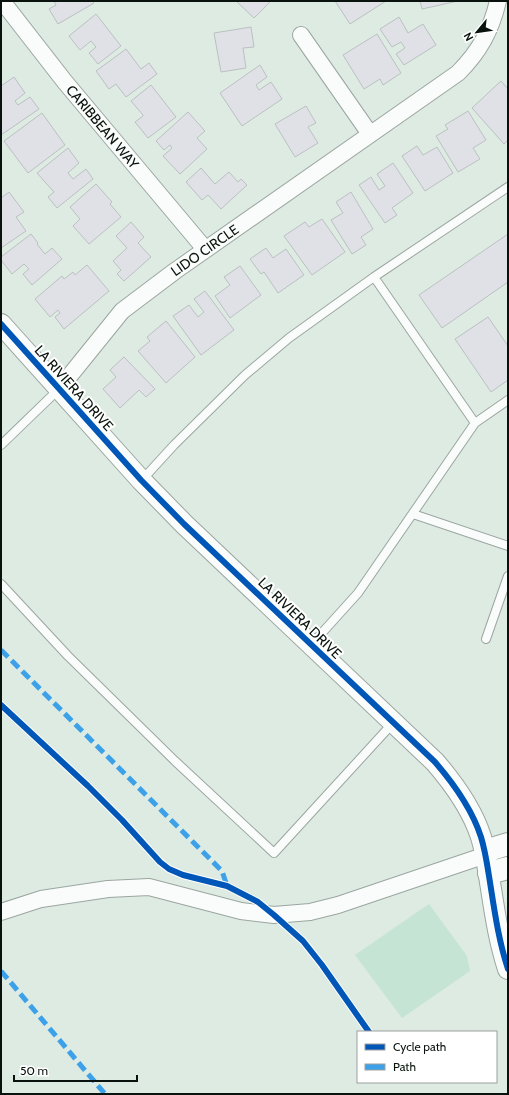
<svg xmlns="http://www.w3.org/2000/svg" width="509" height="1095" font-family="Cabin,sans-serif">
<rect width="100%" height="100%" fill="#ddebe3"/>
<!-- green -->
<path fill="#c6e4d4" d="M429,904L467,956L470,971L402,1018L355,955Z"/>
<!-- building -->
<path fill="#e0e1e7" stroke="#bbc0c0" d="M54,1H92L94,3L58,24L49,9L56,5Z
M236,1H269L270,2L254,18Z
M335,1H386L350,24Z
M420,1H458L422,9Z
M96,14L121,46L98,64L89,53L96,47L91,41L80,50L69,36Z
M399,17L408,33L423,24L436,45L404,65L396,54L405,48L401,42L392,47L380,29Z
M251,27L254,47L243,48L246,68L221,72L214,33Z
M377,34L401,73L383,85L380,79L364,89L343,55Z
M126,49L141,69L149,63L157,74L126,97L116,84L109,89L96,71Z
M260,65L267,77L256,85L259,90L271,82L282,99L242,126L220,93Z
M14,77L25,93L15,101L18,105L30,97L39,109L1,135V86Z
M501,81L508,89V140L504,144L472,108Z
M151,85L176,117L148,138L135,122L143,116V115L131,101Z
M306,106L316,123L308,127L318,143L295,157L275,124Z
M468,111L486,140L473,148L480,159L458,172L436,136L448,129L445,125Z
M188,112L205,131L197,138L207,149L180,174L163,156L172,148L170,145L164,150L156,141Z
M42,113L65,145L28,173L4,141Z
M417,146L423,155L437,147L453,173L425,191L402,156Z
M68,148L79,163L68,173L73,179L86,169L93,179L57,208L48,197L54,192L37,173Z
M393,163L413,193L392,208L397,215L385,223L359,185L371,177L379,190L385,186L377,174Z
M201,168L215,184L229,172L238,182L241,179L247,185L221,209L208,195L202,200L186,182Z
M96,184L112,202L110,204L121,217L89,244L73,226L80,219L70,207Z
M9,192L24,212L16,217L26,231L1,248V198Z
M351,192L373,229L361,237L366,245L352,254L331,220L343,213L336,202Z
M322,219L345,252L312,275L284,236L305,222L309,227Z
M131,222L144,237L138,243L151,257L124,281L117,274L121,270L113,261L127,248L116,236Z
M31,234L38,243L37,244L45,254L52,248L62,259L32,285L23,274L29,269L24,264L12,274L1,260V257Z
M508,234V282L442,328L419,295Z
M266,248L273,258L286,249L304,275L278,293L264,272L261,274L250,259Z
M87,265L109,291L64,329L55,317L60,313L58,310L50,317L35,299L62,276L64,279L73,272L75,275Z
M240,266L261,295L230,318L215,296L230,285L224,277Z
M205,291L234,330L201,355L173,316L189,305L198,317L204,312L194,299Z
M488,317L508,346V380L491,392L455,339Z
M166,321L195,357L166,383L138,351L150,341L147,337Z
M124,357L155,389L146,397L139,390L120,408L103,389L116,377L110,370Z"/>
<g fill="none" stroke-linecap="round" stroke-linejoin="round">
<defs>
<path id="service" d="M374,277L475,423
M1,445L59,389
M142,480L174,445L245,375L289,338L374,277L508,187
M413,514L508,546
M1,584L68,656L175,761L274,853L393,723
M486,639L508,576
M311,645L358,593L475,423L508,400"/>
<g id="minor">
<path id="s1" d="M2,1L65,82L205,249"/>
<path d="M301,35L370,134"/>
<path id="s2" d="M59,389L122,311L175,271L458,73C480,51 491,30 498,1"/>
<path d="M1,912L41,899L108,889L149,887L241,911L274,915L310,912L338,905L486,855"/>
</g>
<path id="tertiary" d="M1,324L141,480L184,524L435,762C454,784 472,809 481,837C485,850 487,863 489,876C494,907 498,939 508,969"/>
<path id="primary" d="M485,851L508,844
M489,873L508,868"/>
</defs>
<!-- service casing -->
<use href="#service" stroke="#9ba6a0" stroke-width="10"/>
<!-- minor casing -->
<use href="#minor" stroke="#9ba6a0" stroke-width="18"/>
<!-- tertiary casing -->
<use href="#tertiary" stroke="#9ba6a0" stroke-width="22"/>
<!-- primary casing -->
<use href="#primary" stroke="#9ba6a0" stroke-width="24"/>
<!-- service -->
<use href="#service" stroke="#fafcfb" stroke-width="8"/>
<!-- minor -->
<use href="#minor" stroke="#fafcfb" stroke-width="16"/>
<!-- tertiary -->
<use href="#tertiary" stroke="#fafcfb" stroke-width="20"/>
<!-- primary -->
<use href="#primary" stroke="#fafcfb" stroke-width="22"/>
<!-- quiet -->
<path stroke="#3ca1e9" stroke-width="5" stroke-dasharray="10 5" stroke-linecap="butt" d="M1,650L222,871L227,886
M1,971L105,1094"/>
<defs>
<path id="cycleway" d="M1,324L141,480L184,524L435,762C454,784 472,809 481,837C485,850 487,863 489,876C494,907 498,939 508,969
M1,705L88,786L122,820L160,862L169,869L183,875L227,886L258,902L274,915L303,941L322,965L369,1032"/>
</defs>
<!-- cycleway casing -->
<use href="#cycleway" stroke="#fff" stroke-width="8"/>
<!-- cycleway -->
<use href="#cycleway" stroke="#0057b8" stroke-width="6"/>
</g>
<g text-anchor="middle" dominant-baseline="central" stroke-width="4" stroke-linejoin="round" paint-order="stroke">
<!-- street labels -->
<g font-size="14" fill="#09120d" stroke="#fff">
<text stroke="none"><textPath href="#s1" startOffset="161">CARIBBEAN WAY</textPath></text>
<text stroke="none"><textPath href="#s2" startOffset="203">LIDO CIRCLE</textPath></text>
<text transform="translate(74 388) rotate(48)">LA RIVIERA DRIVE</text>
<text transform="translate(300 618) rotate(44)">LA RIVIERA DRIVE</text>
</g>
</g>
<!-- border -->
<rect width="509" height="1095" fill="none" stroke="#09120d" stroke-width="4"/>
<!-- legend -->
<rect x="357" y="1031" width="140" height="52" fill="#ffffff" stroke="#9da09e"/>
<rect x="365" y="1044" width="20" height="6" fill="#0057b8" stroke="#9da09e"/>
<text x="393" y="1051" font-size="12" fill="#09120d">Cycle path</text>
<rect x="365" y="1064" width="20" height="6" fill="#3ca1e9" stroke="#9da09e"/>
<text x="393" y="1071" font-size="12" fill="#09120d">Path</text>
<!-- north arrow -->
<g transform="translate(477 32) rotate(241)" stroke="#ffffff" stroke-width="3" paint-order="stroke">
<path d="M0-3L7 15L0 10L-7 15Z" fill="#09120d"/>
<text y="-6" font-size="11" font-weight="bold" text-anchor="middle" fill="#09120d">N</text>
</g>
<!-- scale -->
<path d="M14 1075v6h123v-6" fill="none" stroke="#09120d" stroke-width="2"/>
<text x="20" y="1075" font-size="12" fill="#09120d" stroke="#ffffff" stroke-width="3" paint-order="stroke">50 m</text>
</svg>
